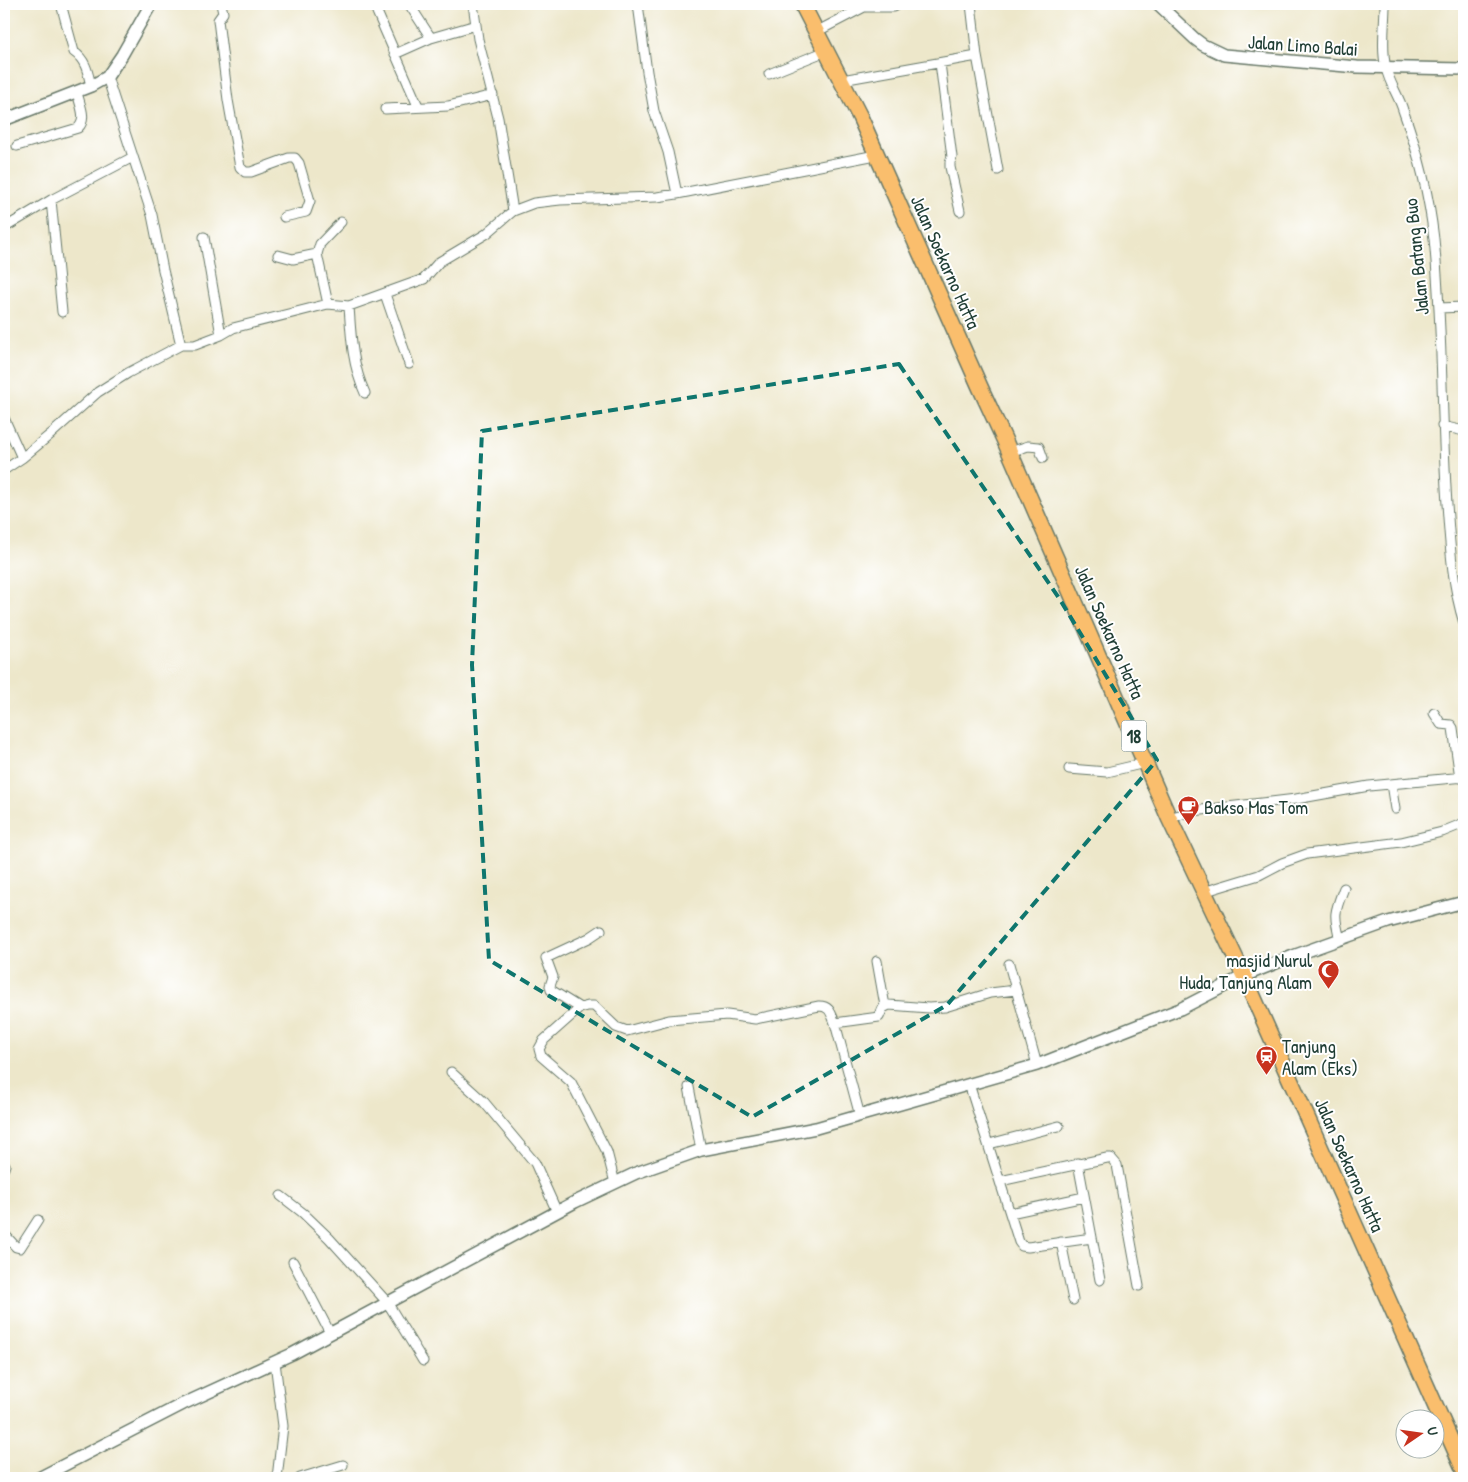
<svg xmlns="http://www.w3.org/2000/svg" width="1468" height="1482" font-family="'Patrick Hand',sans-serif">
<rect width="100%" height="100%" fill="#fff"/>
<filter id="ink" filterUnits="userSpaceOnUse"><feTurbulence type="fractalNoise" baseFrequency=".02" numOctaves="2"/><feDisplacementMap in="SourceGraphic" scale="10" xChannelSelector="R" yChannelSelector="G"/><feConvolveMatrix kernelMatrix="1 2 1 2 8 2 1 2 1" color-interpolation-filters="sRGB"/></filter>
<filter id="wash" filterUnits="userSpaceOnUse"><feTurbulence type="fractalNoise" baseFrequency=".0096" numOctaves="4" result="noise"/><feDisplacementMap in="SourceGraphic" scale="20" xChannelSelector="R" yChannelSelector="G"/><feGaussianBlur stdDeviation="1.12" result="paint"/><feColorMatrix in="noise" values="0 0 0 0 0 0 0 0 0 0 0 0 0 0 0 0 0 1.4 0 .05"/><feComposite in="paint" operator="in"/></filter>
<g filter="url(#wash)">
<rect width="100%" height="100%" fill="#ede7ca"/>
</g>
<g filter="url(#ink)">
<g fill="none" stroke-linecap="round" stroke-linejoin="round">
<defs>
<path id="minor" d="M61,4L74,52C86,60 88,73 91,86
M221,4L223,13L218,20L228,100L240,167L245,172H251L289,158H295L299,163L310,201L306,212L284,217
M409,4L431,38
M473,4L478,39L498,118L513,211
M638,4L647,72L654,111L668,152L677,194
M1385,4C1385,23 1381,49 1386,68C1389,83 1399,96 1403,110C1418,151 1429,195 1434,239C1443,327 1441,415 1447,504C1450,544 1452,585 1464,623
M377,12L418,106
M816,32L864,7H894L899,4
M395,54L431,38L476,25
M977,56L998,170
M940,63L952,157L950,162V167L960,211
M769,74L826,51
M107,77L152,215L163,270L181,345
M842,80L977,56L971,4
M385,109L448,106L493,95
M17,146L78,128C88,119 79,103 77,92
M51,200L62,312
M4,228L51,200L133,157
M204,237L221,335
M278,255L293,259L317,254
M385,294L409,364
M328,304L317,254L320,244L341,222
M349,306C351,336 352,365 365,393
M1439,308L1464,307
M4,418L22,458
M1442,426L1464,431
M1010,452L1028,446L1039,447L1043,458
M4,470L22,458L51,434L98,392L128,373L181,345H195L221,335L233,328L328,304L349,306L424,279L439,262L486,234L513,211L534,203L560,200L657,197L677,194L876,155
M1434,713L1441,724L1451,725L1453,728L1460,778
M1069,769L1107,772L1145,763
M1391,784L1395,809
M1169,818L1193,811L1296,799L1369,786L1464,777
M1203,892L1259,875L1282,863L1307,854L1401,842L1442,832L1464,823
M1340,939C1333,914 1335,911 1344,888
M877,961L885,1006
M1009,964L1037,1065
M580,1008L551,990L550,986L553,977L546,958L589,938L601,930
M835,1023L879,1017L883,1008L889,1005L929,1008L945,1007L990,993L1016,990
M451,1072L484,1102L535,1163L557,1212
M969,1084L1019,1242L1022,1246L1028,1247L1092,1238
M689,1087L701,1150
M989,1144L1059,1126
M1078,1163L1100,1280
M4,1168L5,1165
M1000,1181L1107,1158H1111L1117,1165L1139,1286
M615,1183L607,1152L571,1082L541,1056L539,1049L544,1040L580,1008L588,1006H594L616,1027L627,1031L669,1020L727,1015L755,1019L819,1006C830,1006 831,1013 835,1023L860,1116
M281,1196L303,1213L329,1238L387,1302L423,1361
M1010,1213L1084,1197
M6,1236L16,1247L20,1248L38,1220
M1061,1242L1073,1300
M293,1262L330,1333
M275,1362L283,1426L277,1478
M300,1478L343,1465"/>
<path id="tertiary" d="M1158,4L1195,39L1203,45L1224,55L1357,67L1464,69
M4,120L91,86L107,77L122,55L151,4
M39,1478L183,1404L292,1354L575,1202L636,1173L701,1150L816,1128L1037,1065L1180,1009L1244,976L1293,956L1388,922L1464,902"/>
<path id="trunk" d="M802,4L860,117L980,387L1004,439L1169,818L1244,976L1464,1470"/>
</defs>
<!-- minor casing -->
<use href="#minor" stroke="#677868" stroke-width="11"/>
<!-- tertiary casing -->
<use href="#tertiary" stroke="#677868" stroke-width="14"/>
<!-- trunk casing -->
<use href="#trunk" stroke="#677868" stroke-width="18"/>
<!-- minor -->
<use href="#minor" stroke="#fff" stroke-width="9"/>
<!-- tertiary -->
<use href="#tertiary" stroke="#fff" stroke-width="11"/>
<!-- trunk -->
<use href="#trunk" stroke="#fabe6d" stroke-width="15"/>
</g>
</g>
<!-- marked area -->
<path fill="none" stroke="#0f766e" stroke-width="4" stroke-dasharray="10 6" stroke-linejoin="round" d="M899,364L1059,598L1157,760L947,1005L752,1117L489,960L472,665L482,431Z"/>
<!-- icons -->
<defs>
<symbol id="cafe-pin" viewBox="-11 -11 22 30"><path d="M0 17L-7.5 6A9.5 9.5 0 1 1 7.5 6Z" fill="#c8321e" stroke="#fff"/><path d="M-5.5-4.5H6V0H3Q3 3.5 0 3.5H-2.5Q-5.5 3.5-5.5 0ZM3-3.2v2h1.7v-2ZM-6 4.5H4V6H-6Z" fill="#fff"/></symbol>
<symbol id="mosque-pin" viewBox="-11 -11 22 30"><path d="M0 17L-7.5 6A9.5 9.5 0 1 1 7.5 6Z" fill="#c8321e" stroke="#fff"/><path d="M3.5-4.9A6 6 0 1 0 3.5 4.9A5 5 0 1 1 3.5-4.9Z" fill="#fff"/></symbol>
<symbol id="station-pin" viewBox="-11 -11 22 30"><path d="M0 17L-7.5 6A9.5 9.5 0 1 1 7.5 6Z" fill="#c8321e" stroke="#fff"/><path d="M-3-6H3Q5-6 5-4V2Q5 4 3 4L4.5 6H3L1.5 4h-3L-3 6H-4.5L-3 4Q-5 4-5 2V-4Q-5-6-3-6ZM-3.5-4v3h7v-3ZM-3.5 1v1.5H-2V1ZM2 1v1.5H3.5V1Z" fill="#fff"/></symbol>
</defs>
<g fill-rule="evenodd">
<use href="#cafe-pin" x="1176" y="794" width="25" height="34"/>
<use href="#mosque-pin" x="1316" y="958" width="25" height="34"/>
<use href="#station-pin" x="1254" y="1044" width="25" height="34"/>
</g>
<g text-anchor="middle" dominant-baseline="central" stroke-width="4" stroke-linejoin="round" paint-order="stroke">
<!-- shield labels -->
<rect fill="#fff" stroke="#627771" stroke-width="1" x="1121.5" y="720.5" width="25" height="31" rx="4"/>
<g font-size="18" font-weight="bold" fill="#1f3d34">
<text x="1134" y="736">18</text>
</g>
<!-- street labels -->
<g font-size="19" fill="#1f3d34" stroke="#fff">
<text transform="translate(1303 45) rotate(4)">Jalan Limo Balai</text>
<text transform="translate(1416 257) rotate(-96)">Jalan Batang Buo</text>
<text transform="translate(946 262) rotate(66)">Jalan Soekarno Hatta</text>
<text transform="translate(1110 632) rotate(66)">Jalan Soekarno Hatta</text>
<text transform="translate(1350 1165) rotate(66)">Jalan Soekarno Hatta</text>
</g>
<!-- poi labels -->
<g font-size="19" fill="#1f3d34" stroke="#fff" text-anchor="start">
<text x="1204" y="807">Bakso Mas Tom</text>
<text x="1312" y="960" text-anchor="end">masjid Nurul<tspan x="1312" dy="22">Huda, Tanjung Alam</tspan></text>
<text x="1282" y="1046">Tanjung<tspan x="1282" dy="22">Alam (Eks)</tspan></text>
</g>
</g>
<!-- margin -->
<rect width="1468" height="1482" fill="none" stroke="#fff" stroke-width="20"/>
<!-- north arrow -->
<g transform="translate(1420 1434) rotate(77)"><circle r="24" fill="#ffffff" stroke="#a5b1ae"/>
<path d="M0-4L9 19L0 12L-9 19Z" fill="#c8321e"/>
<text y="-8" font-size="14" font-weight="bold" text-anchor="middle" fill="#1f3d34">U</text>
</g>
</svg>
